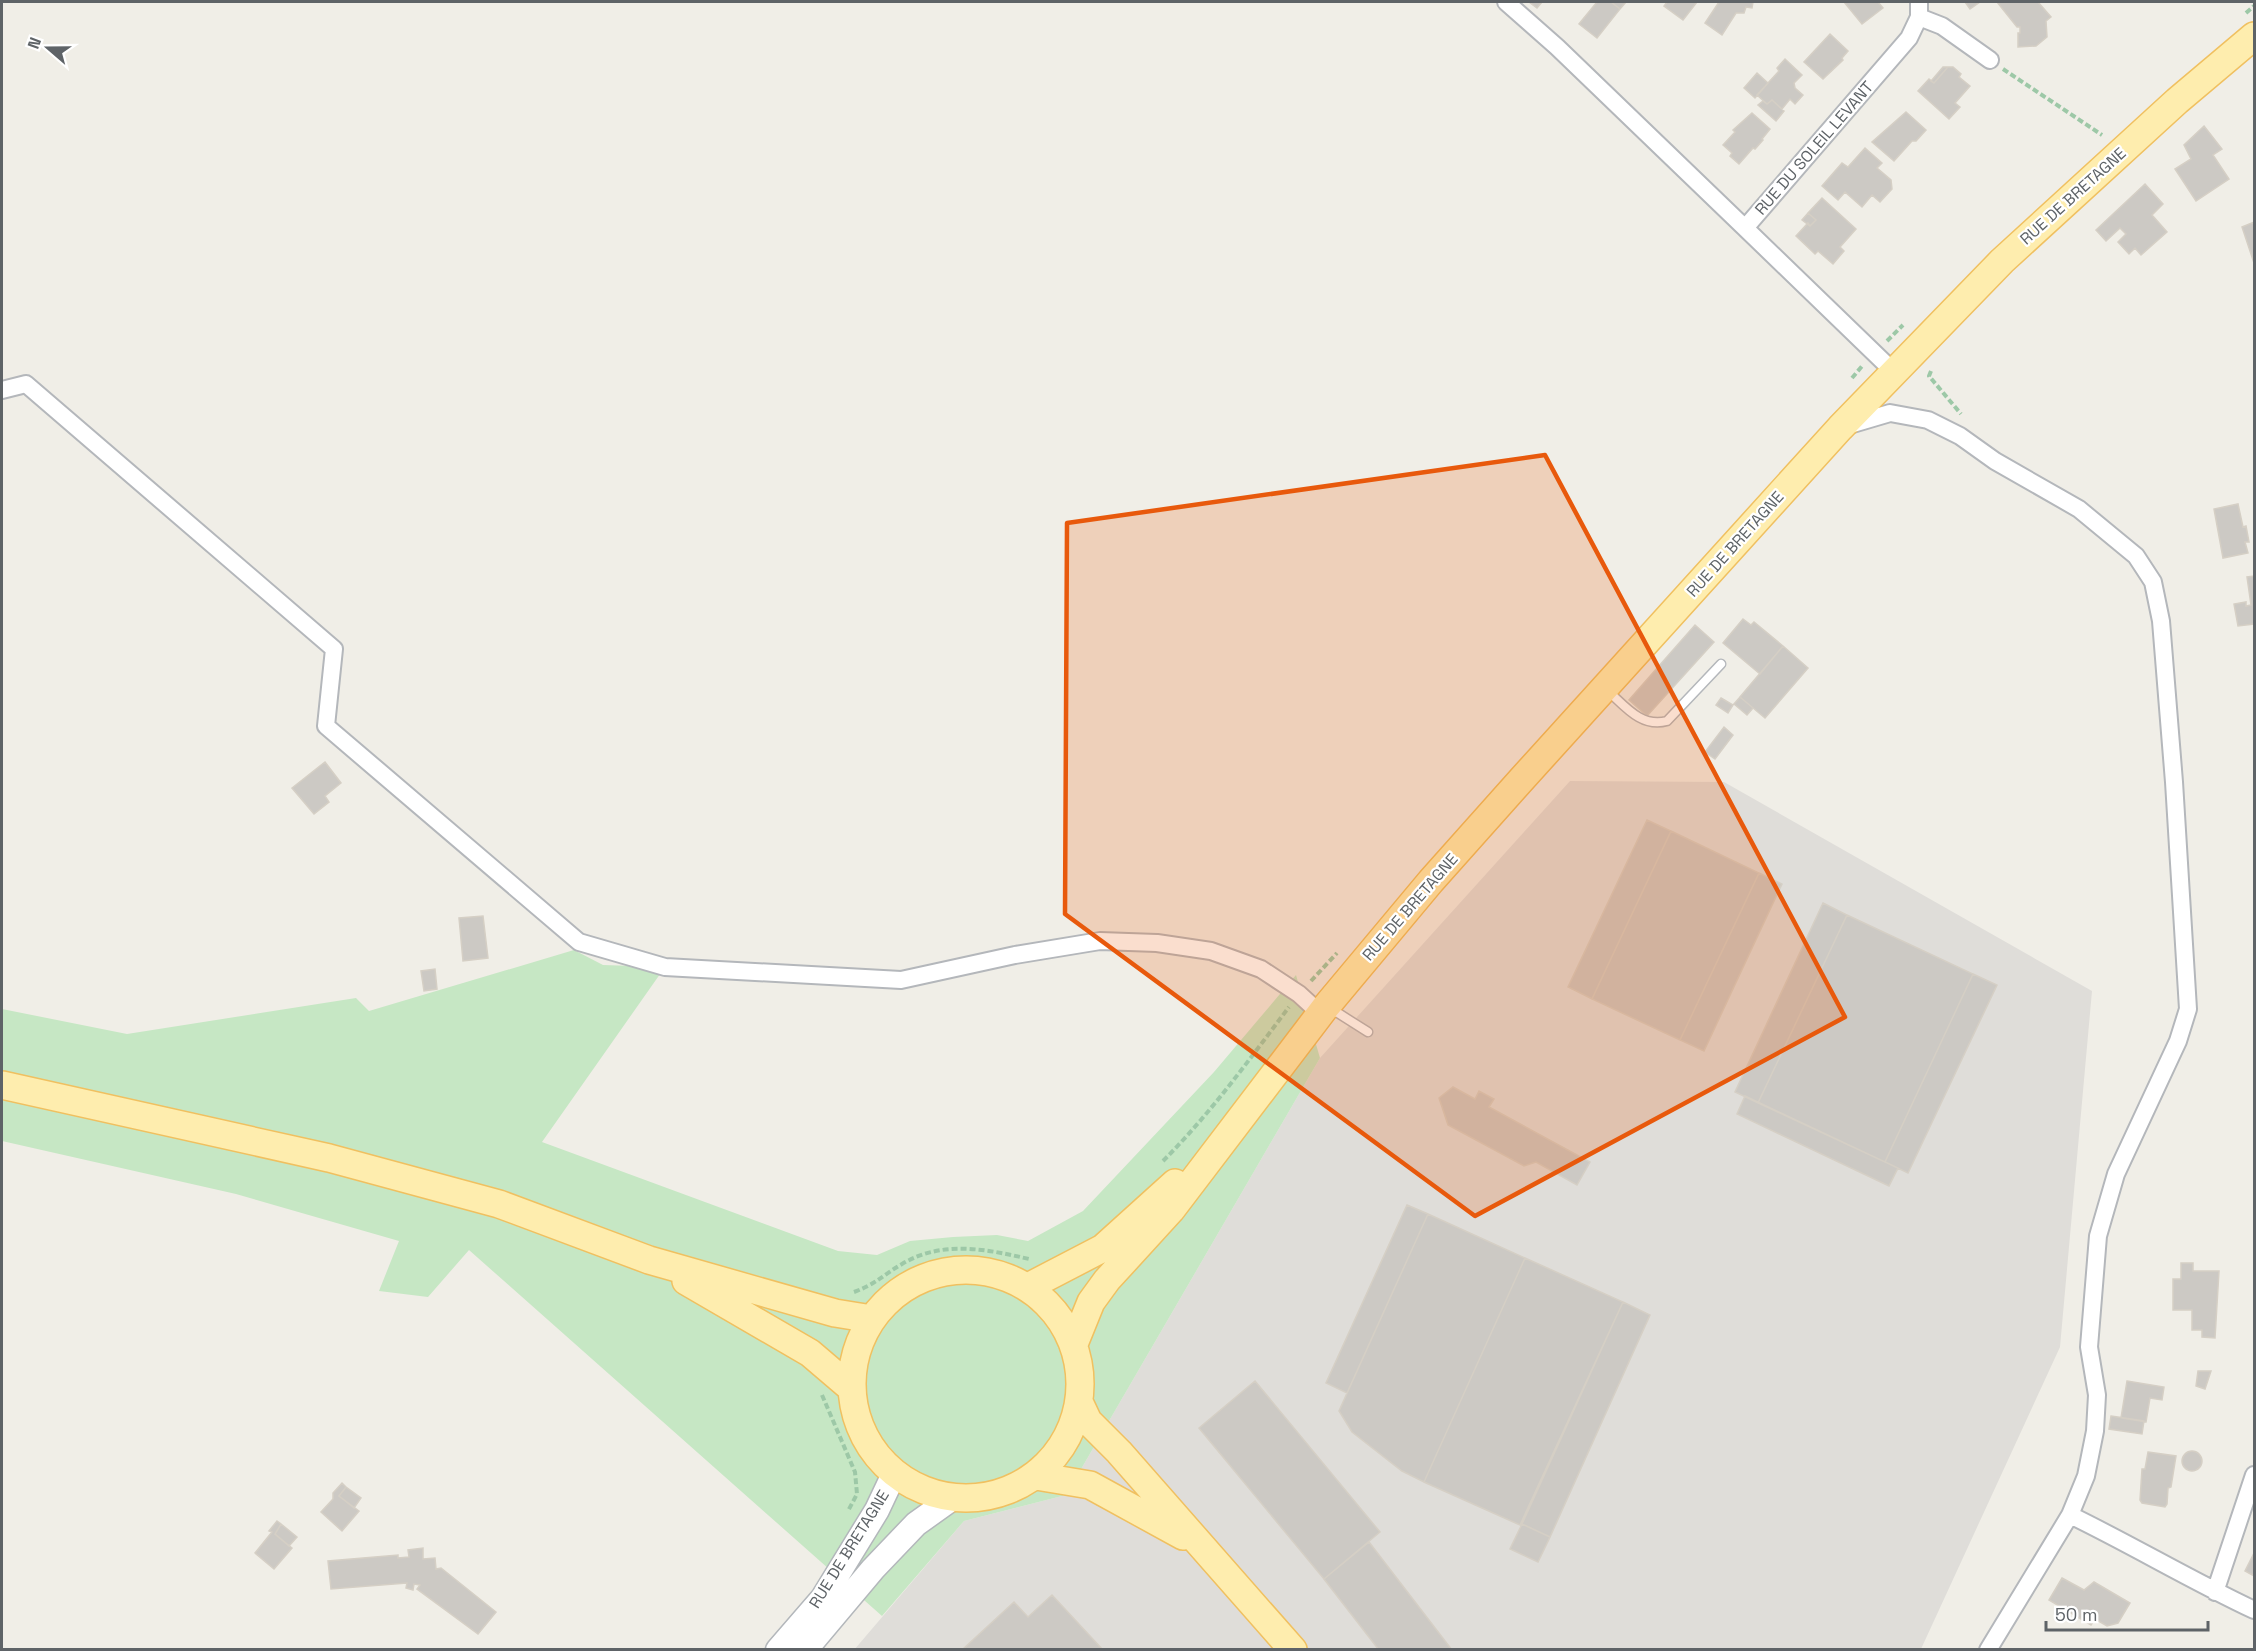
<svg xmlns="http://www.w3.org/2000/svg" width="2256" height="1651" font-family="'Space Grotesk',sans-serif">
<rect width="100%" height="100%" fill="#f0eee7"/>
<!-- industrial -->
<path fill="#dfddd9" d="M1570,781L1724,782L2092,991L2060,1347L1921,1649L854,1650L964,1521L1066,1495L1320,1058Z"/>
<!-- green -->
<path fill="#c6e7c4" d="M574,950L603,965L665,967L542,1142L838,1251L877,1255L910,1241L953,1237L997,1235L1028,1241L1083,1211L1214,1072L1296,975L1320,1058L1066,1495L964,1521L882,1616L469,1250L428,1297L379,1291L399,1241L236,1194L2,1141V1009L127,1034L356,998L369,1011Z"/>
<!-- building -->
<path fill="#ccc9c4" stroke="#d5cfc5" stroke-width="1.5" d="M1529,2H1542L1537,8Z
M1597,2H1611L1620,9L1597,38L1579,24Z
M1611,2H1626L1620,9Z
M1667,2H1697L1683,20L1664,6Z
M1719,2H1753L1752,8L1746,7L1744,13H1736L1722,35L1705,23Z
M1844,2H1878L1883,8L1862,24Z
M1965,2H1980L1970,9Z
M1997,2H2038L2051,17L2046,21L2047,37L2036,46L2018,47V33H2020V27H2017Z
M1830,34L1848,51L1842,58L1843,60L1823,79L1804,62Z
M1785,59L1802,75L1794,83L1795,88L1803,95L1795,104L1790,99L1782,109L1772,100L1767,104L1757,95L1779,71L1777,68Z
M1943,67H1948L1934,83L1931,81Z
M1948,67H1953L1961,74L1959,77L1970,86L1955,103L1960,107L1949,119L1918,91L1929,79L1934,83Z
M1757,73L1768,83L1755,98L1744,88Z
M1772,100L1784,111L1776,121L1758,105L1763,101L1767,104Z
M1906,112L1926,130L1916,141H1912L1894,161L1872,142Z
M1752,113L1770,129L1762,139L1763,140L1755,149L1753,148L1739,164L1730,156L1732,153L1723,145L1735,132L1733,130Z
M2204,126L2222,149L2213,155L2229,179L2196,201L2175,169L2191,159L2184,145Z
M1865,148L1882,163L1877,168L1891,180L1892,189L1880,202L1872,195L1862,207L1845,192L1838,200L1822,186L1842,163L1848,167Z
M2145,184L2163,204L2152,215L2167,232L2141,255L2135,248L2129,254L2118,242L2126,234L2120,228L2106,241L2096,230Z
M1822,198L1856,229L1840,247L1844,251L1833,264L1818,251L1815,254L1796,236L1808,223L1810,226L1816,220L1808,213Z
M1808,213L1816,220L1810,226L1802,220Z
M2254,222V263L2242,227Z
M2238,504L2243,527L2246,526L2249,542H2245L2248,553L2223,558L2214,509Z
M2254,576V624L2238,626L2234,604L2246,602V606L2251,605L2247,577Z
M1743,619L1751,625L1754,622L1783,646L1760,674L1723,643Z
M1695,625L1714,642L1647,716L1629,700Z
M1783,646L1808,668L1765,718L1740,697Z
M1740,697L1753,708L1747,715L1734,704Z
M1721,698L1733,705L1728,713L1716,705Z
M1724,727L1733,735L1715,759L1705,752Z
M325,762L341,783L325,796L329,802L314,814L292,788Z
M1647,820L1671,831L1592,999L1568,987Z
M1671,831L1759,873L1680,1040L1592,999Z
M1759,873L1782,884L1704,1051L1680,1040Z
M1823,903L1847,915L1758,1103L1735,1092Z
M1847,915L1973,974L1885,1162L1758,1103Z
M483,916L488,958L463,961L459,918Z
M435,969L437,989L424,991L421,971Z
M1973,974L1997,985L1908,1173L1885,1162Z
M1453,1087L1475,1099L1479,1091L1494,1099L1489,1107L1590,1162L1577,1185L1536,1162L1524,1166L1448,1125L1439,1098Z
M1745,1096L1898,1168L1889,1186L1737,1114Z
M1407,1205L1428,1214L1347,1393L1326,1383Z
M1428,1214L1525,1258L1424,1482L1402,1471L1352,1432L1339,1411Z
M1525,1258L1623,1302L1520,1525L1424,1482Z
M2181,1263H2193V1271H2219L2215,1338L2202,1337V1330H2192V1310H2173V1279H2181Z
M1623,1302L1650,1315L1550,1537L1522,1524Z
M2198,1371H2211L2205,1389L2196,1386Z
M1255,1381L1380,1532L1324,1579L1199,1428Z
M2127,1381L2164,1387L2162,1400L2150,1398L2146,1422L2121,1418Z
M2111,1416L2144,1421L2142,1434L2109,1429Z
M2182 1461a10 10 0 1 1 20 0a10 10 0 1 1-20 0Z
M2148,1452L2176,1456L2171,1487L2168,1488L2167,1504L2165,1507L2142,1503L2140,1500L2142,1469H2145Z
M342,1483L346,1487L339,1496L359,1511L342,1531L321,1512L333,1499V1493Z
M346,1487L361,1498L354,1508L339,1496Z
M277,1521L281,1524L275,1534L292,1548L274,1569L255,1553L272,1532L269,1531Z
M281,1524L297,1537L289,1546L275,1534Z
M1522,1524L1550,1537L1538,1562L1510,1549Z
M1369,1542L1452,1650H1379L1324,1579Z
M423,1548V1559L435,1558L436,1569L441,1568L496,1612L478,1634L417,1589L420,1585L414,1584L413,1590L406,1588L407,1583L331,1589L328,1561L398,1555V1558L409,1557L408,1550Z
M2254,1553V1576L2245,1571Z
M2062,1578L2084,1590L2094,1582L2130,1603L2118,1623L2107,1626L2095,1619L2091,1625L2049,1600Z
M1052,1595L1103,1650H962L1014,1602L1028,1617Z"/>
<g fill="none" stroke-linecap="round" stroke-linejoin="round">
<defs>
<path id="lane" d="M1607,690C1625,706 1641,728 1667,721L1721,664
M1329,1011L1338,1013L1368,1032"/>
<path id="street" d="M1506,2L1557,47L1745,228
M1919,17L1942,26L1990,60
M1894,372L1745,228L1909,38L1919,17V2
M2,390L26,384L334,649L326,726L579,942L665,967L901,980L1015,955L1100,941L1157,943L1211,951L1261,969L1299,994L1311,1005L1324,1009
M1846,426L1890,413L1928,420L1960,436L1995,461L2079,509L2136,556L2153,582L2161,621L2174,782L2188,1009L2178,1041L2116,1174L2098,1236L2089,1347L2097,1395L2095,1431L2086,1476L2070,1515L1988,1650
M2070,1515C2132,1545 2192,1581 2254,1610
M2215,1592L2254,1475"/>
<path id="secondary" d="M778,1650L823,1598L877,1510L894,1474
M805,1650L873,1569L916,1524L951,1499"/>
<path id="primary" d="M2,1085L329,1158L499,1204L649,1260L835,1313L872,1319
M852 1384a114 114 0 1 1 228 0a114 114 0 1 1-228 0Z
M686,1281L810,1353L851,1388
M1028,1287L1103,1248L1175,1183
M1074,1344L1091,1302L1107,1280L1171,1210L1324,1009L1431,881L1522,779L1840,428L2002,261L2177,101L2254,36
M1080,1404L1088,1421L1119,1452L1293,1650
M1036,1476L1090,1485L1183,1536"/>
</defs>
<!-- lane casing -->
<use href="#lane" stroke="#b4b7bb" stroke-width="11"/>
<!-- street casing -->
<use href="#street" stroke="#b4b7bb" stroke-width="20"/>
<!-- secondary casing -->
<use href="#secondary" stroke="#b3b7bb" stroke-width="27"/>
<!-- primary casing -->
<use href="#primary" stroke="#f0c060" stroke-width="30"/>
<!-- path -->
<path stroke="#9dc8a7" stroke-width="4" stroke-dasharray="6 3" stroke-linecap="butt" d="M2246,13L2254,6
M2003,69L2102,135
M1887,341L1903,325
M1931,371L1929,376L1961,414
M1852,378L1863,365
M1311,981L1337,953
M1163,1161C1210,1114 1249,1060 1289,1007
M854,1292C876,1284 883,1275 902,1264C942,1240 986,1249 1029,1259
M822,1395L855,1472L857,1494L848,1511"/>
<!-- lane -->
<use href="#lane" stroke="#fff" stroke-width="8"/>
<!-- street -->
<use href="#street" stroke="#fff" stroke-width="16"/>
<!-- secondary -->
<use href="#secondary" stroke="#fff" stroke-width="24"/>
<!-- primary -->
<use href="#primary" stroke="#feedae" stroke-width="27"/>
</g>
<!-- marked area -->
<path fill="#e8590c" fill-opacity="0.2" stroke="#e8590c" stroke-width="4.5" stroke-linejoin="round" d="M1545,455L1845,1017L1475,1216L1065,914L1067,523Z"/>
<g text-anchor="middle" dominant-baseline="central" stroke-width="4.5" stroke-linejoin="round" paint-order="stroke">
<!-- street labels -->
<g font-size="16" fill="#5e6367" stroke="#fff">
<text transform="translate(1814 148) rotate(-49)">RUE DU SOLEIL LEVANT</text>
<text transform="translate(2073 196) rotate(-42)">RUE DE BRETAGNE</text>
<text transform="translate(1735 544) rotate(-48)">RUE DE BRETAGNE</text>
<text transform="translate(1410 907) rotate(-49)">RUE DE BRETAGNE</text>
<text transform="translate(849 1549) rotate(-58)">RUE DE BRETAGNE</text>
</g>
</g>
<!-- border -->
<rect width="2256" height="1651" fill="none" stroke="#5e6367" stroke-width="6"/>
<!-- north arrow -->
<g transform="translate(48 48) rotate(290)" stroke="#ffffff" stroke-width="4.5" paint-order="stroke">
<path d="M0-4.5L10 22L0 15L-10 22Z" fill="#5e6367"/>
<text y="-9" font-size="16" font-weight="bold" text-anchor="middle" fill="#5e6367">N</text>
</g>
<!-- scale -->
<path d="M2046 1621v9h162v-9" fill="none" stroke="#5e6367" stroke-width="3"/>
<text x="2055" y="1621" font-size="18" fill="#5e6367" stroke="#ffffff" stroke-width="4.5" paint-order="stroke">50 m</text>
</svg>
